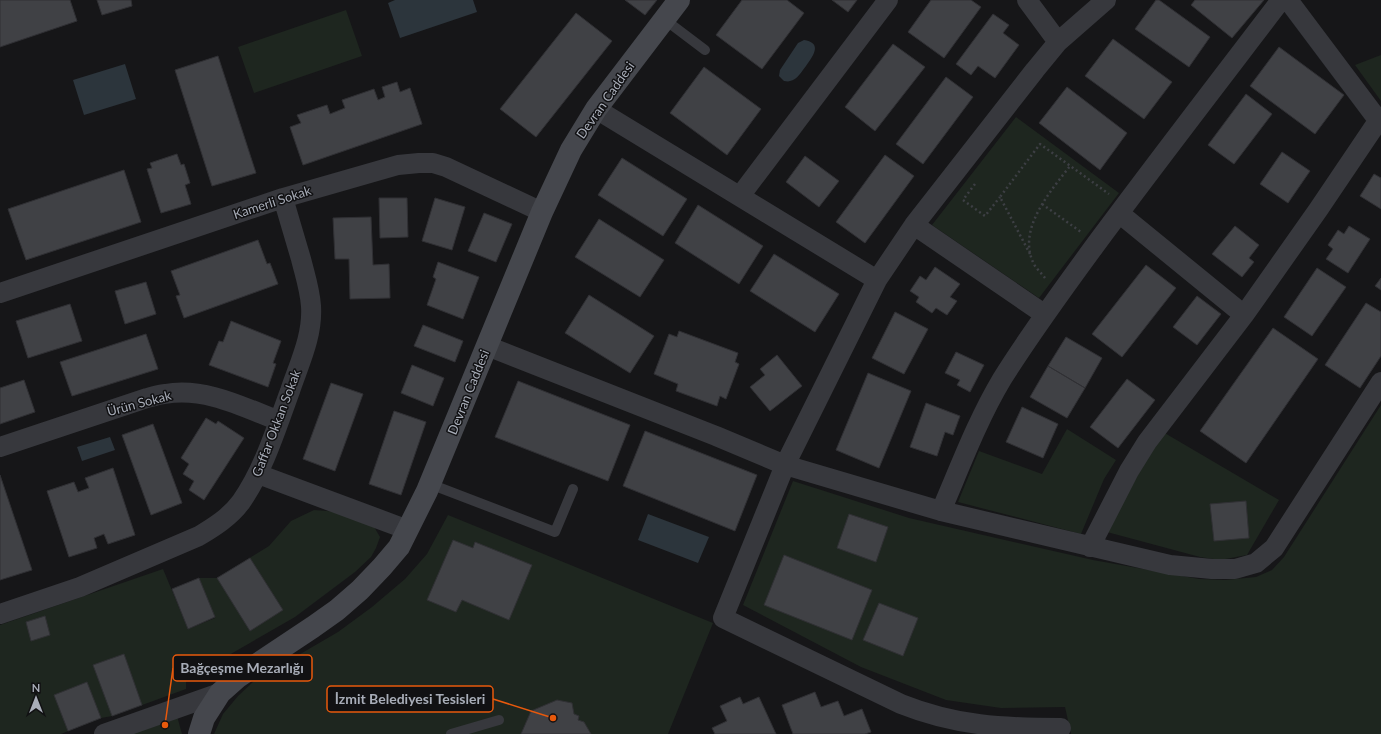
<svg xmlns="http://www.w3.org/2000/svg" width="1381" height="734" font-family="Lato,sans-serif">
<rect width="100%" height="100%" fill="#161618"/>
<!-- green -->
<path fill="#1e261f" d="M346,10L362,56L254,93L238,47Z
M1381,55V101L1355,65Z
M1016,117L1119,193L1039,298L932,225Z
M1381,405V734H1071L1065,707L1001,708L946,700L861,667L743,605L793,481L909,518L1093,560L1199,579L1225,580L1256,577L1272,570L1284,557Z
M1067,429L1116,460L1104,479L1081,534L958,502L979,451L1042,474Z
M1163,432L1279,500L1247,555L1220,560L1200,557L1107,532L1132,485Z
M314,510L340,512L373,525L380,537L376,548L371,557L355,572L295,617L229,655L186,678V689L112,716L101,718L61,734H0V625L163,569L188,629L215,618L199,578H217L269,546L291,521Z
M448,515L713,623L668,734H214L223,714L238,696L254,681L338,632L372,607L405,579L427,554Z
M177,716L182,734H123Z"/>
<!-- water -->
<path fill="#2c353c" d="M395,0H473L477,12L400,38L388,3Z
M804,40C823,43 813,56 806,66C802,71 797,80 790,81C788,82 786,81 784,81L779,76L780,70L798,43Z
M125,64L136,99L84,115L73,80Z
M110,437L115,450L82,461L77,447Z
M648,514L709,537L698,563L638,540Z"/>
<!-- building -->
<path fill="#404145" stroke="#303034" d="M0,0H70L77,21L0,47Z
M97,0H131L132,6L102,15Z
M625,0H657L645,15Z
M742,0H787L804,13L762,69L716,35Z
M832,0H857L848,12Z
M931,0H971L981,7L944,58L908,32Z
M1156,0H1159L1210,37L1189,67L1135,29Z
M1195,0H1264L1232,38L1191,5Z
M576,13L612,41L536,137L500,109Z
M993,14L1009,25L1003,33L1019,45L995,78L978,66L971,75L956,64Z
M1113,39L1172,82L1144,119L1085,76Z
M893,44L925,67L875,131L845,107Z
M1279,47L1344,95L1315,134L1250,86Z
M218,56L256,173L212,186L175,70Z
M704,67L761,109L727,155L670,113Z
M946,77L973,97L923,164L896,144Z
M397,82L400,92L410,88L422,124L303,165L290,127L301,123L297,115L327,105L330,114L345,108L342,100L374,89L378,100L385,97L382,87Z
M1067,87L1127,133L1100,170L1039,123Z
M1246,94L1272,114L1234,164L1208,145Z
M1282,152L1310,171L1288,203L1260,184Z
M177,154L181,165L184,164L190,183L185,185L191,204L161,213L147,169L152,168L150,163Z
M885,155L914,176L865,243L836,222Z
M805,156L839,181L819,207L786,182Z
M622,158L687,199L663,236L598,195Z
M124,170L141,222L26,260L8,209Z
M1374,174L1381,178V209L1360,196Z
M379,198H407L408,237L380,238Z
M435,198L465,207L452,250L422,241Z
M698,205L763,246L739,284L675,243Z
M484,213L512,224L496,262L468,251Z
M371,217L373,265L389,264L390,298L350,299L349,259H335L333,218Z
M599,219L664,260L640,297L575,257Z
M1235,226L1259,245L1249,258L1254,262L1242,277L1212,254Z
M1349,226L1370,239L1348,273L1326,259L1333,249L1328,245L1338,230L1344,234Z
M258,240L267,264L270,263L278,284L184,318L176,296L180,295L171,271Z
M774,254L839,294L815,332L750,291Z
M438,262L479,277L463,319L427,305L436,279L433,277Z
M1146,265L1176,288L1122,357L1092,334Z
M935,267L960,284L950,297L957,301L947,315L936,308L932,313L916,302L919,297L910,291L920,276L926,280Z
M1317,268L1346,287L1312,336L1284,317Z
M1381,278V290L1375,286Z
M146,282L156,314L125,324L115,291Z
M589,295L654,336L630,373L565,333Z
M1197,296L1221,314L1197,345L1173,327Z
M1366,303L1381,312V356L1360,388L1325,365Z
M70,304L82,341L28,358L16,321Z
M895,312L928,329L904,374L872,358Z
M231,321L281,341L273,363L276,364L268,387L209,365L219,341L223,342Z
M423,325L463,341L455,362L414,346Z
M1273,328L1318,359L1246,463L1200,431Z
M679,331L738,353L735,362L739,364L726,399L720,396L717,406L676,391L678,384L654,374L669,334L677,337Z
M146,334L158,369L72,396L60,362Z
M1066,337L1102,358L1085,388L1048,366Z
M956,352L984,365L970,392L957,385L960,380L945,373Z
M777,355L802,386L770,411L750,387L765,375L760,369Z
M412,365L444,378L433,406L401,393Z
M1048,366L1085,388L1067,418L1030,397Z
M868,373L911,391L879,468L836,450Z
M1127,379L1155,400L1118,448L1090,427Z
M24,380L35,412L0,424V388Z
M518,381L630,425L608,481L495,437Z
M331,383L363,394L335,471L303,459Z
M926,403L960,416L953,435L945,432L937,456L910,447Z
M1022,407L1058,424L1043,458L1006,442Z
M394,411L426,422L401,495L369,484Z
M206,418L216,424L218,421L244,438L204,500L189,490L194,481L183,474L189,464L181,458Z
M153,424L182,503L151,515L122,435Z
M645,431L757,475L735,531L623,486Z
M113,468L135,535L108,544L104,534L94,538L97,548L69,557L47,491L74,482L78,492L89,488L85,478Z
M0,475L32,570L0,580Z
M1246,501L1249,538L1214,541L1210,504Z
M849,514L888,527L876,562L837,548Z
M453,540L473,548L475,542L532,565L509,620L462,600L456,612L427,600Z
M784,555L872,590L852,640L764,605Z
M250,558L283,610L250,631L217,578Z
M199,578L215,617L188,629L172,589Z
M879,603L918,618L903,656L863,640Z
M45,616L50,635L31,641L26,622Z
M124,654L142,705L112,716L93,665Z
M87,682L101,718L68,731L54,695Z
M815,692L821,707L838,701L844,716L862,709L871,732L865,734H793L782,705Z
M740,697L743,704L759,697L776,734H715L712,728L727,721L720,706Z
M557,700L572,703L574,714L579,716L578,720L584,722L591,734H521L531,711Z"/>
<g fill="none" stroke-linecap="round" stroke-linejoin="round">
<!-- path -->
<path stroke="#3d3f44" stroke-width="2.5" stroke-dasharray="2 3" stroke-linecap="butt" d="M975,184L963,200L985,216L1000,197
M1042,204L1081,232
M1030,254L1000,197L1040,144L1109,194
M1045,278C1042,274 1038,270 1035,266C1015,231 1050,192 1070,166"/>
<!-- lane -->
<path stroke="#37383d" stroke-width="10" d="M664,19L705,50
M430,484L555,532L573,489
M451,734L499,720"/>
<!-- street -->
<path stroke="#37383d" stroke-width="20" d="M1027,0L1058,42
M1288,0L1381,124
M596,109L877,280
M740,196L888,0
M1119,213L1244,315
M914,225L1044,314
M0,293L283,198L398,165L419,163H433L446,167L542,212
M487,346L716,436L785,465L941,511L1170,565L1212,569H1235L1256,563L1274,548L1381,382
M0,447L147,398C153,397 159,394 165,394C205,387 243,407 279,421
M258,474L408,530
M941,511C960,467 977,421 1002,379C1032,331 1066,285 1099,240C1159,159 1220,80 1281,0
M1090,547L1129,471L1147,442L1244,315L1318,210L1378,121
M0,614L80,587L199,536C214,527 230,517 241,502C264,469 276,429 290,391C299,364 313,336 311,306C310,290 305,275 301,259C295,239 289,218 283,198
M1061,728C1003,728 956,726 901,704L723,618L785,465L877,280L914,225L1035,70L1058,42L1106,0
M104,734L220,693"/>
<!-- secondary -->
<path stroke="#45474d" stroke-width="22" d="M199,734L204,718L220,693L238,677L313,627L337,610L360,590L382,567L399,547L427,491L542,212L571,150L596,109L679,0"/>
</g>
<g text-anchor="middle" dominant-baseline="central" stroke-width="3" stroke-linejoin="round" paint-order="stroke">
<!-- street labels -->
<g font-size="13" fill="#a8adb8" stroke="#111113">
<text transform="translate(605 100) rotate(-55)">Devran Caddesi</text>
<text transform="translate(272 202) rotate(-18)">Kamerli Sokak</text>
<text transform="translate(468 392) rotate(-68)">Devran Caddesi</text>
<text transform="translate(139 403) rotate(-15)">Ürün Sokak</text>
<text transform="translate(276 423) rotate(-69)">Gaffar Okkan Sokak</text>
</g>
</g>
<!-- callouts -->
<path fill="none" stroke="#e8590c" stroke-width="1.5" d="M165 725L173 668M553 718L493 699"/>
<g fill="#e8590c" stroke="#111113" stroke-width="1.5">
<circle cx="165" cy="725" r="4"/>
<circle cx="553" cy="718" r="4"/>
</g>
<g fill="#111113" stroke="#e8590c" stroke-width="1.5">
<rect x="173" y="655" width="139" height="26" rx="4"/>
<rect x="327" y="686" width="166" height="26" rx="4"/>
</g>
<g font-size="14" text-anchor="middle" font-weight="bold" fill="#a8adb8">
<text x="242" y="673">Bağçeşme Mezarlığı</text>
<text x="410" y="704">İzmit Belediyesi Tesisleri</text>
</g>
<!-- north arrow -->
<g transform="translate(36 698)" stroke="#111113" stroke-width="3" paint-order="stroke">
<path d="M0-3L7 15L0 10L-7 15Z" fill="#a8adb8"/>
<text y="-6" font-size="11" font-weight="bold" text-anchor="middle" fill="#a8adb8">N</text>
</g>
</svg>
